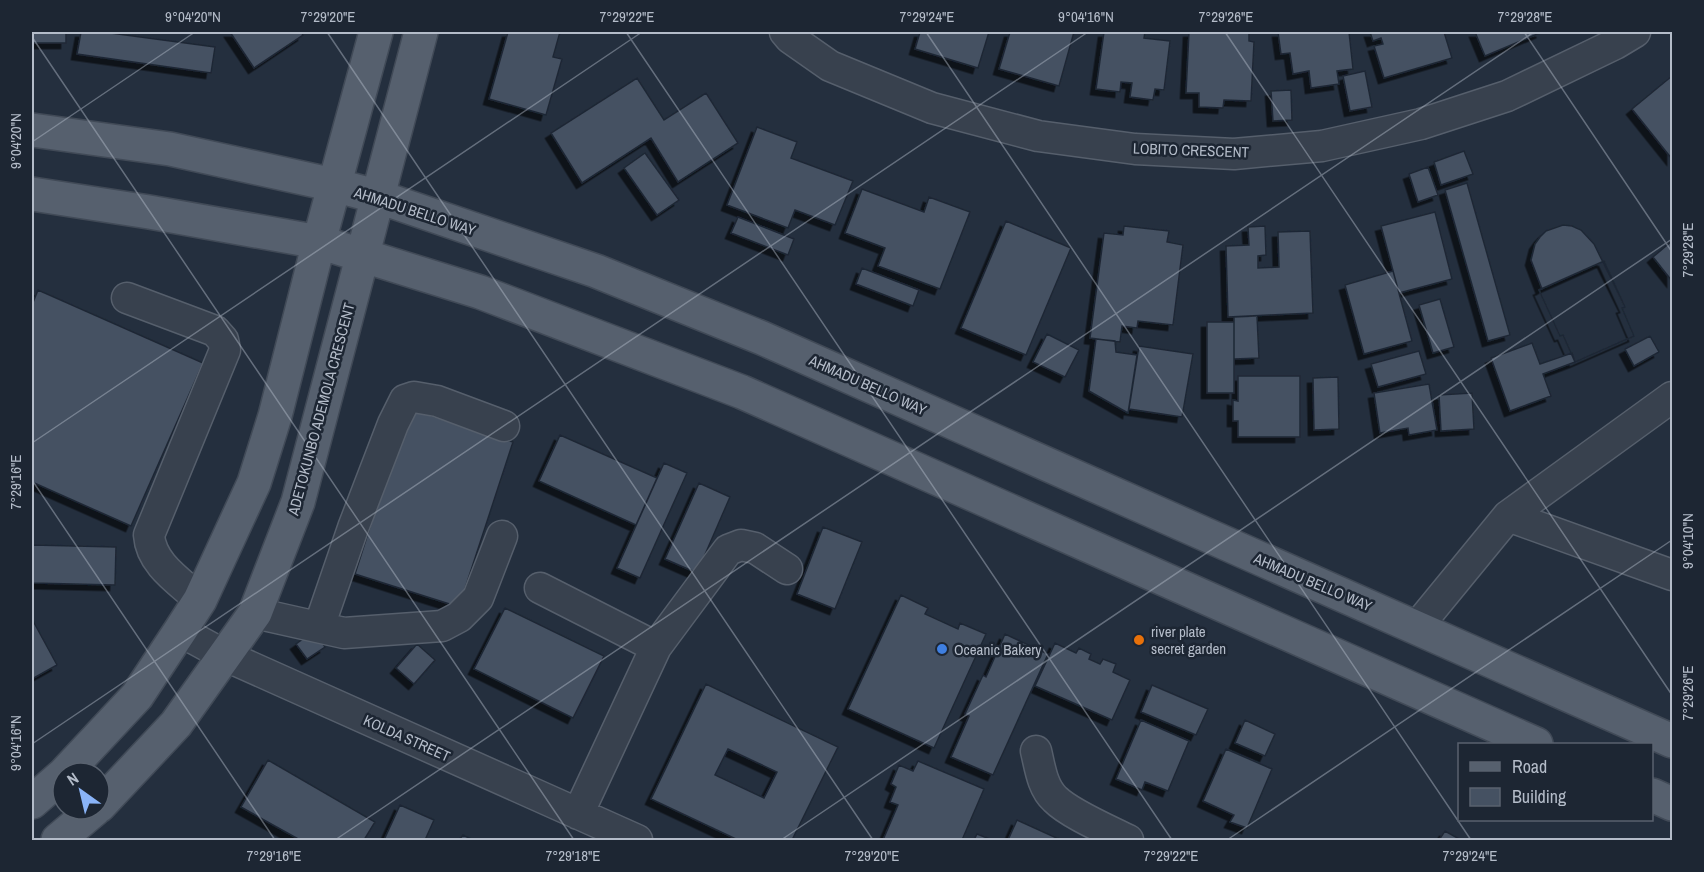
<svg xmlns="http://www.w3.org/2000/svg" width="1704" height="872" font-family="'Archivo Narrow',sans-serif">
<defs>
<filter id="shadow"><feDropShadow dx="-5.5" dy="5.5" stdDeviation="0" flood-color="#0009"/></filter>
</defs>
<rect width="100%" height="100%" fill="#242f3e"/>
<!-- building -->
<path fill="#455162" stroke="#1f2835" stroke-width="1.5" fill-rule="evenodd" filter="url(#shadow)" d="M32,32H66V43H32Z
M81,32H103L215,47L211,73L77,54Z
M230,32H301L303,35L254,68Z
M508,32H560L553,57L562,59L546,115L489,99Z
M920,32H989L978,68L915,49Z
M1010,32H1074L1059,86L999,69Z
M1104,32H1145L1144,38L1170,41L1164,90L1155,89L1153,100L1130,97L1132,83L1121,82L1120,92L1096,89Z
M1189,32H1249V41L1254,42L1251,101L1224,100L1223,108L1199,107V93H1186Z
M1278,32H1349L1353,69L1337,71L1339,84L1311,88L1309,71L1293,74L1290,53L1281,54Z
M1370,32H1444L1452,58L1384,78L1374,46L1383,44L1381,38L1373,41Z
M1475,32H1542L1485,56Z
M1365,71L1372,107L1350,111L1343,76Z
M1672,76V159L1632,109Z
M637,78L664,120L706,93L738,143L678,182L651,138L582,183L551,133Z
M1291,90L1292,120L1273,121L1271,91Z
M757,127L797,142L791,158L853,181L835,225L795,210L788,228L727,205Z
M1464,151L1473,174L1441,185L1434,162Z
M645,153L679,200L657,215L624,168Z
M1428,167L1438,195L1418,202L1409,174Z
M1467,183L1510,335L1488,341L1445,190Z
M862,189L924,212L929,197L970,212L940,289L878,266L885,248L845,233Z
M1435,212L1452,279L1399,293L1381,226Z
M738,217L794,239L788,255L731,233Z
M1006,221L1071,248L1026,355L961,328Z
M1563,225L1572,226L1581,230L1594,244L1625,307L1622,308L1634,336L1575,362L1563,335L1560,336L1539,290L1542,289L1531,260L1535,244L1540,237L1546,231Z
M1124,226L1169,231L1167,242L1183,245L1173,325L1138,321L1137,328L1122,326L1120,342L1090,338L1104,233L1123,235Z
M1265,226L1266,255L1258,256V268L1279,267L1278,232L1310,231L1313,313L1228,317L1226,246L1249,245L1248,227Z
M1672,241V281L1653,257Z
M1604,261L1625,307L1622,308L1634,336L1575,362L1563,335L1560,336L1539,290Z
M862,268L919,290L913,306L856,284Z
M1393,271L1412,341L1364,354L1345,285Z
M38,290L203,363L131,526L32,482V305Z
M1440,299L1454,347L1433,353L1419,305Z
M1257,316L1259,358L1234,359V317Z
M1207,322H1234V393H1207Z
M1047,334L1079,350L1065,377L1033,362Z
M1650,336L1659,352L1634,366L1625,349Z
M1096,339L1115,341L1116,352L1137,355L1128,413L1089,391Z
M1532,343L1540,364L1572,353L1575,362L1543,374L1551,396L1510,411L1491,358Z
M1139,346L1193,354L1182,417L1129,409Z
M1419,351L1426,374L1378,387L1371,364Z
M1238,376H1300V437H1238V421H1233V400L1238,401Z
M1338,377L1339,429L1314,430L1313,378Z
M1429,384L1437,430L1409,435L1408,428L1380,433L1374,393Z
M1472,393L1474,429L1441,431L1439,395Z
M408,408L513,442L459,607L355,574Z
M560,435L657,478L636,525L539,481Z
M664,463L687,473L640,578L617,568Z
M699,483L730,497L697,573L665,559Z
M823,527L862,542L835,609L797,594Z
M32,545L116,547L115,585L32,583Z
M901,595L928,608L925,614L958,629L960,623L986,634L934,748L848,709Z
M505,608L604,656L573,718L474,669Z
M32,619L57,665L32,679Z
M314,631L325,647L307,659L296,644Z
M1005,634L1048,654L993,775L951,757L969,716L965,714L983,675L986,677Z
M1055,643L1076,653L1079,648L1091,654L1089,659L1100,664L1103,659L1116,664L1113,672L1130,680L1112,720L1035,686Z
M417,644L435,660L414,684L396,668Z
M706,684L838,747L792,840H738L651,799ZM728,749L777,772L764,798L715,775Z
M1152,685L1208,709L1196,735L1141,712Z
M1141,720L1189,741L1168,791L1145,782L1142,790L1116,779Z
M1245,720L1275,734L1265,756L1235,743Z
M1226,749L1272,769L1247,828L1230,822L1234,815L1203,801Z
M268,760L375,822L364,840H300L241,807Z
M918,761L984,789L962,840H883L898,805L890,802L896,787L891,784L899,765L913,771Z
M400,805L434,820L425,840H384Z
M1017,820L1061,840H1008Z
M1445,831L1461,840H1439Z
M977,834L992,840H974Z
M463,835L473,840H459Z"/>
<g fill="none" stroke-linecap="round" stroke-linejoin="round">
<defs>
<path id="minor" d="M785,32L790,38L830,66L932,108L1038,136L1135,149L1234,154L1322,146L1421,124L1507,96L1615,44L1635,32
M127,298L215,331L223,340L225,350L149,535C151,564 179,581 200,600
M1508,516L1672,575
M540,588L656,647L578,814
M255,613L344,633L442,626L459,617L478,598L502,536
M319,627L353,528L393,424L405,400L414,397L437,401L504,426
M1417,627L1508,516L1672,397
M180,631L226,656L637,840
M656,647L728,550L741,545L755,548L787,569
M1036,751C1040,767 1042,787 1055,799C1070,814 1108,830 1128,840"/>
<path id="major" d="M32,130L170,149L334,185L379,197L596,271L762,338L1672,741
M32,194L149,212L319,242L480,292L742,392L1536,744
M65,773L137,696L180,631L200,600L254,483L275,416L319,242L376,32
M1652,795L1672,804
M32,802L63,775
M99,806L176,724L255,613L298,502L421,32
M58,840L95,809"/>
</defs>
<!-- minor casing -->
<use href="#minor" stroke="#565f6c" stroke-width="33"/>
<!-- major casing -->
<use href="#major" stroke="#414a57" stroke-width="36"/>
<!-- minor -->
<use href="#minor" stroke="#38414e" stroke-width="30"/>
<!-- major -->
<use href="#major" stroke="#56606e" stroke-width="33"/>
</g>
<!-- ticks -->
<path fill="none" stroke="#b4bcc9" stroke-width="1.5" stroke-opacity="0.45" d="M327,32L873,840M626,32L1172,840M926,32L1471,840M1225,32L1672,695M1524,32L1672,252M32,37L574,840M32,142L195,32M32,443L642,32M32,480L275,840M32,744L1088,32M335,840L1534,32M781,840L1672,239M1227,840L1672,540"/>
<!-- markers -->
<circle fill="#e8710a" stroke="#1d2633" stroke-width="2" cx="1139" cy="640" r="6"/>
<circle fill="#3f7fe0" stroke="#1d2633" stroke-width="2" cx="942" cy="649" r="6"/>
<g text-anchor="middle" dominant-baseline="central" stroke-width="5" stroke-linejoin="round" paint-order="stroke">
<!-- street labels -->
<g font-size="15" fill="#b4bcc9" stroke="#1d2633">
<text transform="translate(1191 150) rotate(2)">LOBITO CRESCENT</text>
<text transform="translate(415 211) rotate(18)">AHMADU BELLO WAY</text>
<text transform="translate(868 385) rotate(24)">AHMADU BELLO WAY</text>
<text transform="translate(321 409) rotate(-75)">ADETOKUNBO ADEMOLA CRESCENT</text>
<text transform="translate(1313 582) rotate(23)">AHMADU BELLO WAY</text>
<text transform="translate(407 738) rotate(24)">KOLDA STREET</text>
</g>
<!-- poi labels -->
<g font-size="15" fill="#b4bcc9" stroke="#1d2633" text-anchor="start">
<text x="1151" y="631">river plate<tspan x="1151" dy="17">secret garden</tspan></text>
<text x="954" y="649">Oceanic Bakery</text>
</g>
</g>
<!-- border -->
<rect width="1704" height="872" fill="none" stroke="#1d2633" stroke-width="66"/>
<!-- legend -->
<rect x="1458" y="743" width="195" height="78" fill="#1d2633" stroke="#59626f" stroke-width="1.5"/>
<rect x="1470" y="762" width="30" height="9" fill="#56606e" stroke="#59626f" stroke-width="1.5"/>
<text x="1512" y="773" font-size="18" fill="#b4bcc9">Road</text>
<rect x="1470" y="788" width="30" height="18" fill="#455162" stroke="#59626f" stroke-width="1.5"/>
<text x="1512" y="803" font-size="18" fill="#b4bcc9">Building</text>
<!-- north arrow -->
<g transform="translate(81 791) rotate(326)"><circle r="28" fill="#1d2633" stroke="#59626f" stroke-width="1.5"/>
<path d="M0-4.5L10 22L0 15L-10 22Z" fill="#8ab4f8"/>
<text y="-9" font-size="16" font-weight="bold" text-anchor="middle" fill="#b4bcc9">N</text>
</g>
<rect x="33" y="33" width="1638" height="806" fill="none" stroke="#b4bcc9" stroke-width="2"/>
<g font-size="15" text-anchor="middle" fill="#b4bcc9">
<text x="193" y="22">9°04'20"N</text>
<text x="328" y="22">7°29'20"E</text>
<text x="627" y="22">7°29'22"E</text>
<text x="927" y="22">7°29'24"E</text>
<text x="1086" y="22">9°04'16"N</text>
<text x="1226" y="22">7°29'26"E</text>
<text x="1525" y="22">7°29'28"E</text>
<text transform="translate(16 141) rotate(-90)" y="5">9°04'20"N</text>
<text transform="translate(1688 250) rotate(-90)" y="5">7°29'28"E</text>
<text transform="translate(16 482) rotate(-90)" y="5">7°29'16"E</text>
<text transform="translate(1688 541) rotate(-90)" y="5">9°04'10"N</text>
<text transform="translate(1688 693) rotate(-90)" y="5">7°29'26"E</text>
<text transform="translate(16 743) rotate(-90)" y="5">9°04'16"N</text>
<text x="274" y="861">7°29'16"E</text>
<text x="573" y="861">7°29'18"E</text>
<text x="872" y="861">7°29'20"E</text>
<text x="1171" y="861">7°29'22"E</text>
<text x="1470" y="861">7°29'24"E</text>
</g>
</svg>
